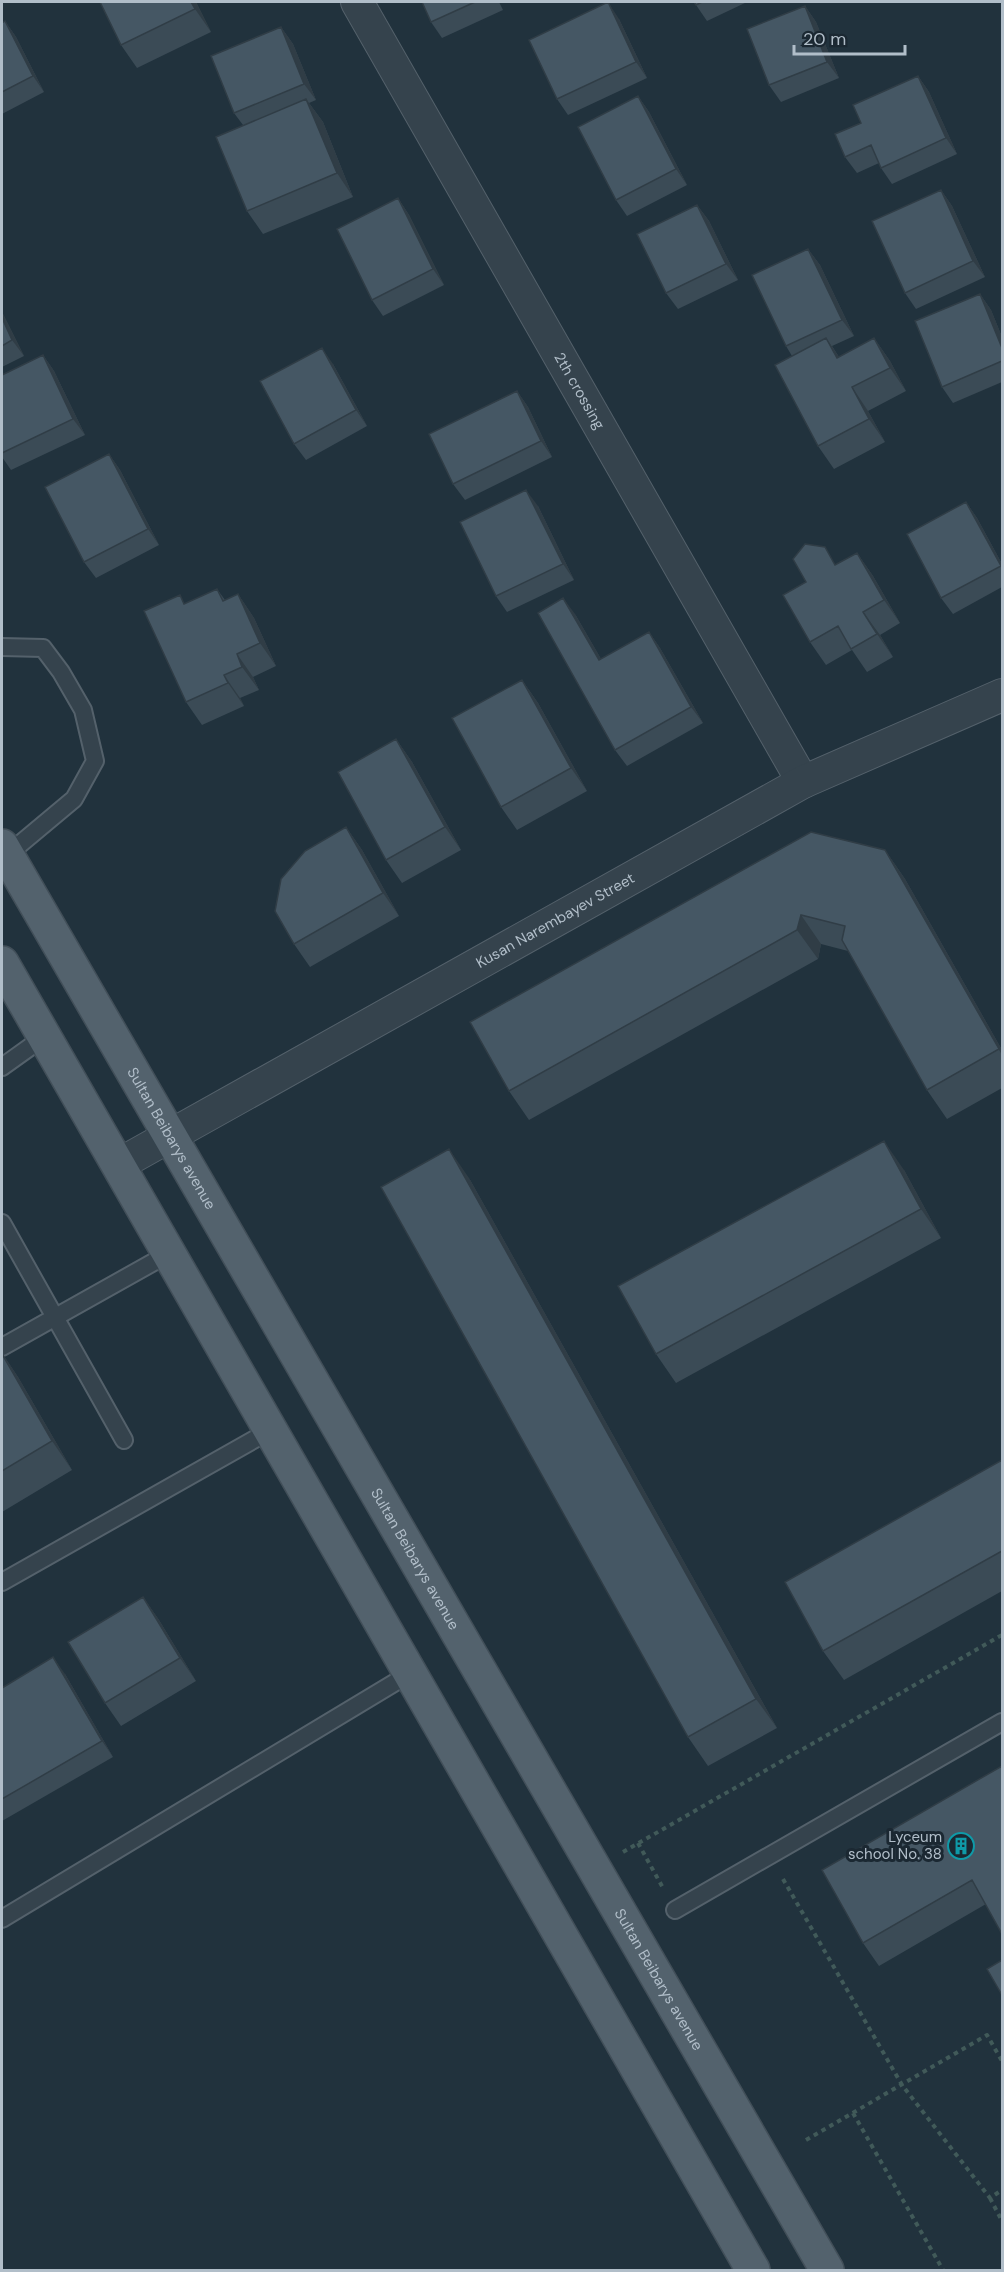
<svg xmlns="http://www.w3.org/2000/svg" width="1004" height="2272" font-family="'DM Sans',sans-serif">
<rect width="100%" height="100%" fill="#21323d"/>
<g fill="none" stroke-linecap="round" stroke-linejoin="round">
<defs>
<path id="lane" d="M2,647L43,648L61,672L83,710L95,761L74,799L7,855
M2,1067L44,1037
M2,1223L124,1440
M2,1347L168,1254
M2,1582L271,1430
M675,1910L1002,1722
M2,1919L409,1674"/>
<g id="street">
<path id="s1" d="M357,2L803,782"/>
<path id="s2" d="M118,1165L803,782L1002,695"/>
</g>
<g id="primary">
<path id="s3" d="M2,846L827,2270"/>
<path d="M2,963L753,2270"/>
</g>
</defs>
<!-- lane casing -->
<use href="#lane" stroke="#54616b" stroke-width="20"/>
<!-- street casing -->
<use href="#street" stroke="#54616b" stroke-width="34"/>
<!-- primary casing -->
<use href="#primary" stroke="#424f59" stroke-width="36"/>
<!-- path -->
<path stroke="#415a59" stroke-width="4" stroke-dasharray="4.5 4.5" stroke-linecap="butt" d="M638,1843L663,1888
M623,1852L1002,1635
M783,1879L902,2085L990,2198L1002,2190
M853,2113L943,2270
M806,2140L987,2035L1002,2061
M990,2198L1002,2221"/>
<!-- lane -->
<use href="#lane" stroke="#35434d" stroke-width="16"/>
<!-- street -->
<use href="#street" stroke="#35434d" stroke-width="32"/>
<!-- primary -->
<use href="#primary" stroke="#53626d" stroke-width="33"/>
</g>
<!-- wall -->
<path fill="#3b4b56" d="M196,2L211,32L137,68L121,45Z
M422,2H499L503,10L442,38L431,22Z
M694,2H747L707,21Z
M805,6L816,22L839,78L781,102L769,85Z
M619,19L647,78L568,115L557,99Z
M5,21L16,37L44,92L2,114V23Z
M281,27L293,44L316,100L309,103L323,122L353,197L263,234L247,211L243,125L234,113Z
M918,76L929,92L957,154L892,184L881,168L879,163L857,173L845,157L861,123Z
M638,96L649,112L687,185L627,216L616,200Z
M941,190L952,206L985,277L916,309L905,293Z
M398,198L409,215L444,285L383,316L372,300Z
M697,205L709,221L738,280L678,309L666,293Z
M808,249L820,265L854,336L832,346L839,357L874,338L890,361L906,391L868,411L885,442L834,469L818,446L792,356L786,346Z
M980,294L991,310L1002,337V382L953,403L942,387Z
M2,312L24,356L2,367Z
M43,355L54,371L85,435L11,470L2,457V375Z
M333,364L367,426L306,460L294,444Z
M517,391L528,407L552,457L465,500L453,484Z
M109,454L120,470L159,545L96,578L84,562Z
M966,502L977,518L1002,564V587L953,614L941,598Z
M538,506L574,580L507,612L496,596Z
M857,553L873,576L900,623L880,635L893,657L867,672L852,650L826,665L810,642L806,582Z
M217,589L225,600L238,594L254,618L276,666L253,677L259,690L240,698L244,706L202,725L186,702V604Z
M575,614L601,659L649,632L660,648L703,723L627,766L615,750Z
M522,680L538,703L587,791L517,830L501,807Z
M396,739L412,762L461,850L402,883L386,860Z
M346,827L362,850L399,916L310,967L294,944Z
M885,850L905,879L1002,1050V1088L947,1119L927,1090L848,951L821,944L818,959L529,1120L509,1091Z
M904,1170L941,1238L676,1383L656,1354Z
M469,1178L777,1728L708,1766L688,1737Z
M2,1353L18,1377L72,1470L2,1512Z
M1002,1460V1591L844,1680L823,1651Z
M143,1597L159,1620L196,1681L121,1726L105,1703Z
M65,1674L113,1757L2,1821V1688Z
M1002,1766L986,1904L879,1966L863,1943Z"/>
<!-- shaded-wall -->
<path fill="#303d46" d="M191,2H196L211,32L195,9Z
M608,2L619,19L647,78L636,62Z
M805,6L816,22L839,78L827,62Z
M5,21L16,37L44,92L33,76Z
M281,27L293,44L316,100L304,84Z
M918,76L929,92L957,154L946,138Z
M638,96L649,112L687,185L676,169Z
M306,99L323,122L353,197L337,173Z
M941,190L952,206L985,277L973,261Z
M398,198L409,215L444,285L433,269Z
M697,205L709,221L738,280L726,264Z
M808,249L820,265L854,336L842,320Z
M980,294L991,310L1002,337V348Z
M2,312L24,356L12,340L2,318Z
M826,338L842,361L837,358Z
M874,338L890,361L906,391L890,368Z
M322,348L333,364L367,426L356,410Z
M43,355L54,371L85,435L73,419Z
M852,387L868,411L885,442L869,419Z
M517,391L528,407L552,457L541,441Z
M109,454L120,470L159,545L148,529Z
M526,490L538,506L574,580L563,564Z
M966,502L977,518L1002,564V568Z
M857,553L873,576L900,623L884,600Z
M238,594L254,618L276,666L260,643Z
M563,598L575,614L611,676L599,660Z
M863,612L880,635L893,657L877,634Z
M649,632L660,648L703,723L691,707Z
M237,654L253,677L259,690L242,667Z
M224,675L240,698L244,706L228,683Z
M522,680L538,703L587,791L571,768Z
M396,739L412,762L461,850L445,827Z
M346,827L362,850L399,916L383,893Z
M885,850L905,879L1002,1050V1055Z
M801,915L821,944L818,959L797,930Z
M884,1141L904,1170L941,1238L921,1209Z
M449,1149L469,1178L777,1728L756,1699Z
M2,1353L18,1377L72,1470L52,1441Z
M143,1597L159,1620L196,1681L180,1658Z
M53,1657L65,1674L113,1757L102,1741Z"/>
<!-- building -->
<path fill="#455764" stroke="#303d46" stroke-width="1.5" d="M100,2H191L195,9L121,45Z
M422,2H475L431,22Z
M608,2L636,62L557,99L529,40Z
M694,2H702L696,5Z
M805,6L827,62L769,85L747,29Z
M5,21L33,76L2,92V23Z
M281,27L304,84L234,113L211,56Z
M918,76L946,138L881,168L871,145L845,157L835,134L861,123L853,105Z
M638,96L676,169L616,200L578,127Z
M306,99L337,173L247,211L216,137Z
M941,190L973,261L905,293L872,221Z
M398,198L433,269L372,300L337,229Z
M697,205L726,264L666,293L637,234Z
M808,249L842,320L786,346L752,275Z
M980,294L1002,348V361L942,387L915,321Z
M2,318L12,340L2,346Z
M826,338L837,358L874,338L890,368L852,387L869,419L818,446L775,365Z
M322,348L356,410L294,444L260,381Z
M43,355L73,419L2,453V375Z
M517,391L541,441L453,484L429,434Z
M109,454L148,529L84,562L45,487Z
M526,490L563,564L496,596L460,522Z
M966,502L1001,566L941,598L907,534Z
M805,544L825,547L835,565L857,553L884,600L863,612L877,634L851,649L838,626L810,642L783,595L806,582L793,559Z
M217,589L223,601L238,594L260,643L237,654L242,667L224,675L228,683L186,702L144,611L180,595L184,604Z
M563,598L599,660L649,632L691,707L615,750L538,613Z
M522,680L571,768L501,807L452,718Z
M396,739L445,827L386,860L338,772Z
M346,827L383,893L294,944L275,911L281,879L305,851Z
M811,832L885,850L999,1049L927,1090L842,940L845,926L801,915L797,930L509,1091L470,1022Z
M884,1141L921,1209L656,1354L618,1286Z
M449,1149L756,1699L688,1737L381,1187Z
M2,1354L52,1441L2,1471Z
M1002,1460V1551L823,1651L785,1582Z
M143,1597L180,1658L105,1703L68,1642Z
M53,1657L102,1741L2,1799V1688Z
M1002,1766V1934L972,1880L863,1943L822,1870Z
M1002,1960V1995L987,1969Z"/>
<!-- icons -->
<defs>
<symbol id="building-ring" viewBox="-11 -11 22 22"><circle r="9.5" fill="#1b2832" stroke="#0f9aa8" stroke-width="1.5"/><path d="M-4-6H4V6H1V3H-1V6H-4ZM-2.5-4.3h1.7v1.8h-1.7ZM.8-4.3h1.7v1.8H.8ZM-2.5-1h1.7V.8h-1.7ZM.8-1h1.7V.8H.8Z" fill="#0f9aa8"/></symbol>
</defs>
<g fill-rule="evenodd">
<use href="#building-ring" x="946" y="1831" width="30" height="30"/>
</g>
<g text-anchor="middle" dominant-baseline="central" stroke-width="6" stroke-linejoin="round" paint-order="stroke">
<!-- street labels -->
<g font-size="15" fill="#b1bec9" stroke="#1b2832">
<text stroke="none"><textPath href="#s1" startOffset="448">2th crossing</textPath></text>
<text stroke="none"><textPath href="#s2" startOffset="501">Kusan Narembayev Street</textPath></text>
<text stroke="none"><textPath href="#s3" startOffset="338">Sultan Beibarys avenue</textPath></text>
<text stroke="none"><textPath href="#s3" startOffset="824">Sultan Beibarys avenue</textPath></text>
<text stroke="none"><textPath href="#s3" startOffset="1310">Sultan Beibarys avenue</textPath></text>
</g>
<!-- poi labels -->
<g font-size="15" fill="#b1bec9" stroke="#1b2832" text-anchor="end">
<text x="942" y="1837">Lyceum<tspan x="942" dy="17">school No. 38</tspan></text>
</g>
</g>
<!-- border -->
<rect width="1004" height="2272" fill="none" stroke="#b1bec9" stroke-width="6"/>
<!-- scale -->
<path d="M794 45v9h111v-9" fill="none" stroke="#b1bec9" stroke-width="3"/>
<text x="803" y="45" font-size="18" fill="#b1bec9" stroke="#1b2832" stroke-width="4.5" paint-order="stroke">20 m</text>
</svg>
